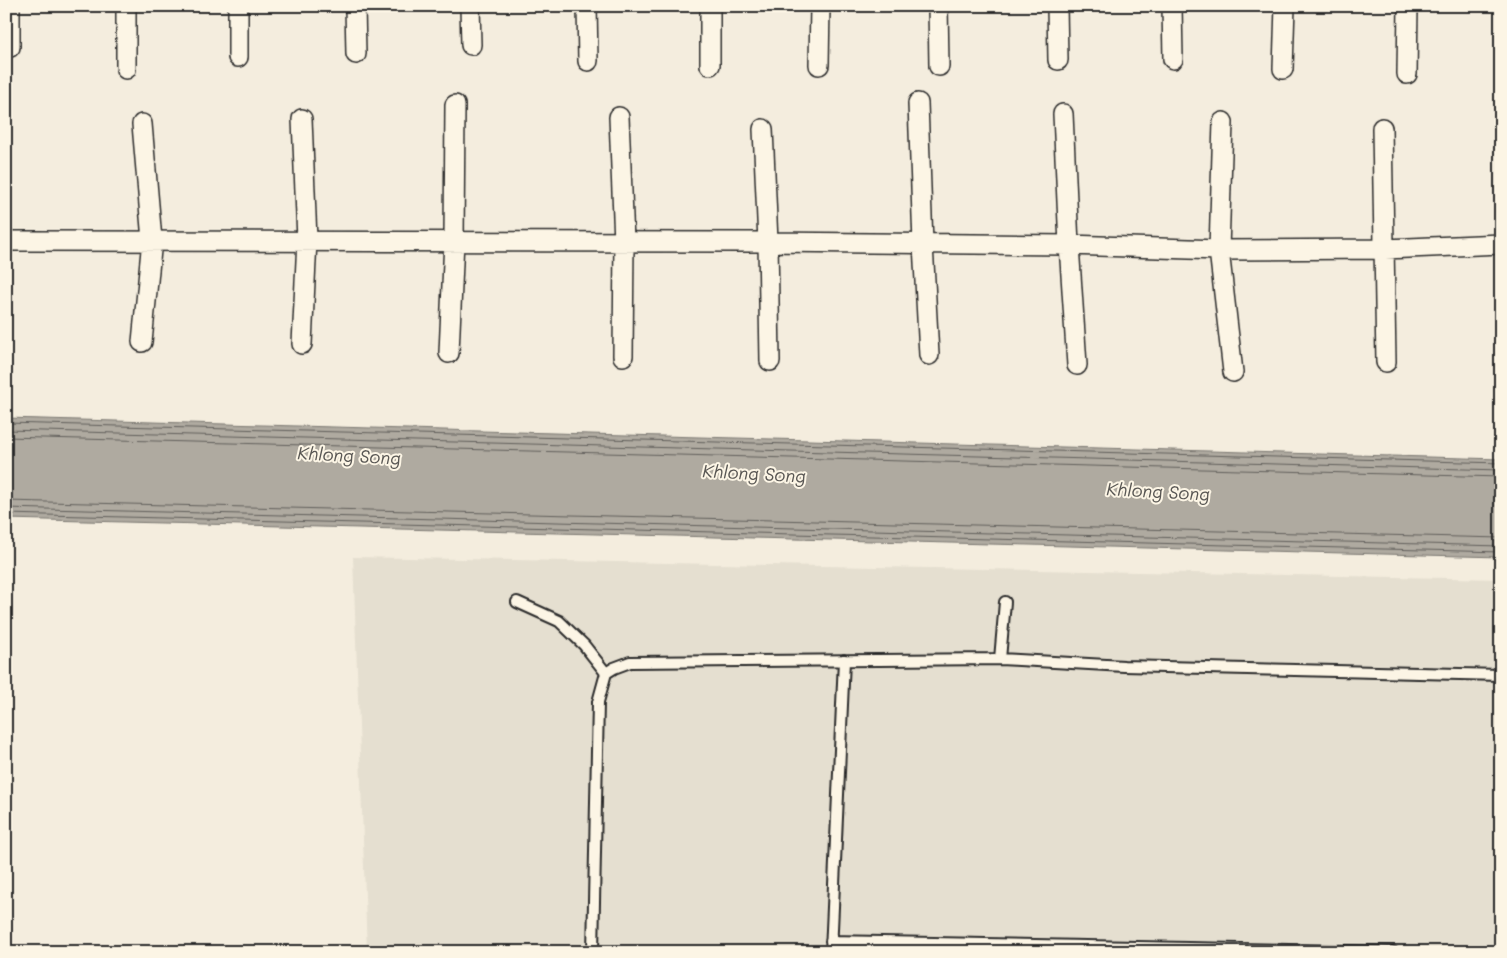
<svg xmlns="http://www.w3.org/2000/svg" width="1507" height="958" font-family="Mali,sans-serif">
<rect width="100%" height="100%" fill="#f4edde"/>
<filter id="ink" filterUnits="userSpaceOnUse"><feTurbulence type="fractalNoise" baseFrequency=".02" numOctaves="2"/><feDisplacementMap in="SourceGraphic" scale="10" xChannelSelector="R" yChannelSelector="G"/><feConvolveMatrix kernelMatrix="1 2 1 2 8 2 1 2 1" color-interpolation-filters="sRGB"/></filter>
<g filter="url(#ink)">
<!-- built -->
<path fill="#e5dfd0" d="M353,557L1501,579V952H367Z"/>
<!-- water -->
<path fill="#afaaa0" stroke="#7a7771" d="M6,418L1501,459V557L6,519Z"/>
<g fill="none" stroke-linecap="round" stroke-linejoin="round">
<!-- shore -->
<path stroke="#605e5a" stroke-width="1" d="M6,423L1501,463
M6,430L1501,470
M6,437L1501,477
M6,501L1501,538
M6,508L1501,546
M6,514L1501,552"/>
<defs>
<path id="lane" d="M517,602L559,621L584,645L606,673
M1000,659L1005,602
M831,941L1393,952
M593,952L598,702L606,673L614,668L630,662L1000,659L1124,666L1501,675
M831,952L844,660"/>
<path id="street" d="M10,6V47
M126,6V69
M355,6L356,54
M470,6L471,45
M587,6L588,61
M710,6V65
M938,6L939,66
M1057,6L1058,60
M1172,6L1173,59
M238,57V6
M819,65L820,6
M1283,69L1285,6
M1407,74L1408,6
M918,103L923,244L929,355
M1063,114L1069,245L1077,365
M619,117L624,242L623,356
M1223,122L1219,250L1233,372
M1382,128L1386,362
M763,129L768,242L770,361
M6,241L768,242L1069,245L1219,250L1385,249L1501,244
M142,342L152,240L142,124
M302,344L307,240L302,119
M449,353L454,240L455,105"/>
</defs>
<!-- lane casing -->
<use href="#lane" stroke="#2b2b2b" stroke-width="14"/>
<!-- street casing -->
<use href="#street" stroke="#2b2b2b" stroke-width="22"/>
<!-- lane -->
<use href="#lane" stroke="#fcf5e5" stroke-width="10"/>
<!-- street -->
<use href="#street" stroke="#fcf5e5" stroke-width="19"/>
</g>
</g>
<g text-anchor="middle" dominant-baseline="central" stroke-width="4" stroke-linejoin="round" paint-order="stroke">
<!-- water labels -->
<g font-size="18" font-style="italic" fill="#595754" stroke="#fcf5e5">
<text transform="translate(349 455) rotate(3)">Khlong Song</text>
<text transform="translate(754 473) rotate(3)">Khlong Song</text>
<text transform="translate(1158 491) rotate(3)">Khlong Song</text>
</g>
</g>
<!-- margin -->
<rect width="1507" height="958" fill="none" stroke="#fcf5e5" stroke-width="25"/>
<rect x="12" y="12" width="1482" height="933" fill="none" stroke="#2b2b2b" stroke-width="2" filter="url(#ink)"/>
</svg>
